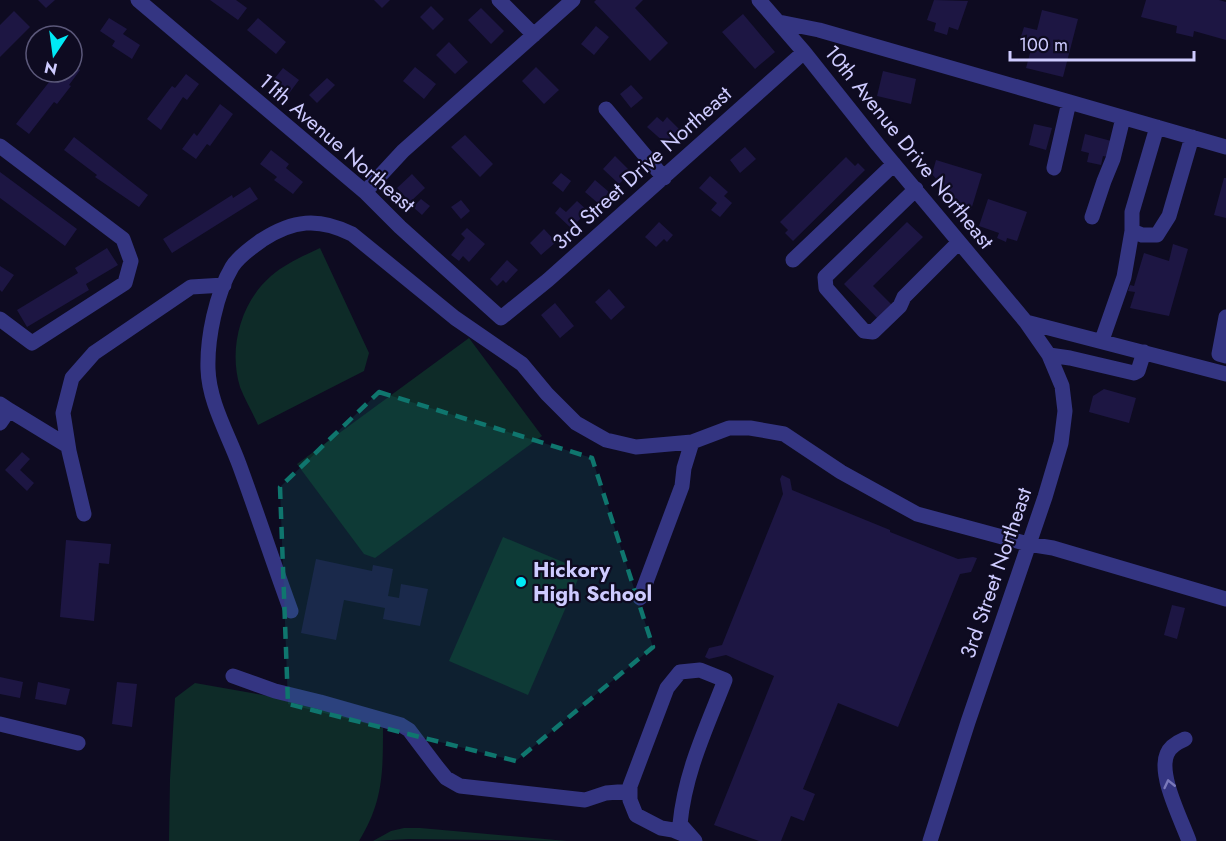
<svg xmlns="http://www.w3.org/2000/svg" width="1226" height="841" font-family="Jost,sans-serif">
<rect width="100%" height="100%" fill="#0e0b21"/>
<!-- green -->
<path fill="#0e2b28" d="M320,248L369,353L364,371L258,425C253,413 245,400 240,387C228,348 241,302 271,276C285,264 303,256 320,248Z
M469,338L542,436L375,558L364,554L297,464Z
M503,537L582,570L528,695L449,661Z
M195,683L291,700L383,728C383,773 383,802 359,841H169L170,779L175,698Z
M404,828H420L567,841L409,839L373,841L391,831Z"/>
<!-- building -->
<path fill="#1d1643" d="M38,0H55L46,8Z
M210,0H236L247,8L238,20Z
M374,0H390L382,8Z
M596,0H643L635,8L668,43L650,61L594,2Z
M934,0L968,1L958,30L949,27L947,35L934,31L936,23L927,20Z
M1146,0H1219L1226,2V40L1194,31L1193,37L1176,33L1177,26L1141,17Z
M431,6L444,19L433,30L420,17Z
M481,8L504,31L491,44L468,20Z
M1042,10L1078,19L1063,77L1026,68L1032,46L1019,43L1024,27L1037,30Z
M14,11L30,27L0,57V25Z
M743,14L775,52L755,69L722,32Z
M109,18L127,29L123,34L140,45L132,59L112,46L115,41L100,31Z
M258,18L286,42L276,54L247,30Z
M596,26L609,37L594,55L581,44Z
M449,42L468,62L455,74L436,55Z
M72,63L80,70L69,85L71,86L57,104L54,102L29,134L16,124L57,72H72Z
M415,67L436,84L424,99L403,81Z
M536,67L559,90L544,104L522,81Z
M283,68L299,80L287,96L271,83Z
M883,71L916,79L911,104L877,96Z
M186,74L199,84L187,100L183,97L161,130L147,119L172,86L175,88Z
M327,78L335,85L317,103L309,95Z
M631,85L643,98L631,108L620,94Z
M220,104L233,114L210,146L207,144L196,159L182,149L194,133L197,136Z
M657,117L663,122L667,117L679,129L665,143L647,127Z
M1034,124L1052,128L1046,150L1029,145Z
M1085,134L1115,142L1112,158L1103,156L1101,165L1087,162L1089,153L1081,151Z
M465,135L493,164L480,177L451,147Z
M74,137L148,195L139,207L95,177L97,175L64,150Z
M745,147L756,159L740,173L730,160Z
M271,150L289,164L286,168L303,182L293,194L274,180L277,177L260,164Z
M615,156L631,172L619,184L603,169Z
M846,157L855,166L858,163L865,170L793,241L785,233L788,230L780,222Z
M936,160L982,174L971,210L959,206L932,174Z
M0,172L77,229L65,246L0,198Z
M561,173L571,181L563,192L552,183Z
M412,174L425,188L410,202L397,188Z
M710,176L728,192L724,196L732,203L720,217L711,210L717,203L699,188Z
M1224,178H1226V218L1214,215Z
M595,180L609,192L599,204L585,192Z
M250,187L258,199L172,253L163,239L232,195L233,198Z
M421,199L430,206L422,215L413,207Z
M988,199L1027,212L1017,241L1007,238L1006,242L997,238L999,233L979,226Z
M461,200L470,211L461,219L451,207Z
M577,201L588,211L571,228L555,213L560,207L566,212Z
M659,222L673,235L667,242L664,239L656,247L645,237Z
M907,222L923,237L873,286L894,307L880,321L844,284Z
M467,228L485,244L469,262L463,256L459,261L451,255L465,238L461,234Z
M544,229L556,242L541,255L530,243Z
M1173,244L1188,249L1169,316L1130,308L1135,292L1128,291L1130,285L1134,286L1144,253L1169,261Z
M107,248L118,265L86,284L89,290L27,327L17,310L78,273L75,268Z
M507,260L518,270L506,283L503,280L497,286L490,279Z
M0,266L14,275L2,292L0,290Z
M609,289L625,307L611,320L595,302Z
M555,303L574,326L560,338L541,315Z
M1104,389L1136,398L1129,423L1089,412L1093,396Z
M22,452L30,459L20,470L34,483L27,491L5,470Z
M782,475L790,479L792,490L890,530V532L958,559L973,557L977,558L971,572L960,574L898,727L838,703L803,789L815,794L804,821L791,816L781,841H759L714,825L774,676L726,655L709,659L705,657L709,648L722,645L783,494L780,479Z
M66,540L111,544L109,564L99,563L94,621L60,617Z
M316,559L372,571L373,565L393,569L388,596L399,598L401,584L428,589L420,626L383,619L385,608L344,600L336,640L301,633Z
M1172,605L1185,608L1177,639L1164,635Z
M0,677L23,682L20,698L0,694Z
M38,682L70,689L66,705L35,699Z
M117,682L137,684L132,727L112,724Z"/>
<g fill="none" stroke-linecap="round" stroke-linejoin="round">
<!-- minor -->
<path stroke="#343582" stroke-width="15" d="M138,0L365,192L400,227L501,318L548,280L804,52
M499,0L534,35
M759,0L804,52L878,145L1026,322L1049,355L1062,386L1065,411L1061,443L1045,497L968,722L930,841
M779,22L819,30L1226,147
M606,109L664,178
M1157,127L1132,212V231L1142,235H1157L1169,216L1192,137
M0,146L123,239L131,261L125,283L32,343L0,319
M1054,168L1069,102
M916,189L825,277L826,288L864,331L873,332L900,306L904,297L959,242
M365,192L403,151L573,0
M1092,217L1104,181L1113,159L1123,118
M793,260L894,164
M1226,317L1219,354L1226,356
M1026,322L1226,374
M1102,340L1124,277L1132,231
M1049,355L1070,358L1134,373L1138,371L1144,352
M0,404L9,410L0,423
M9,410L68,446
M84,514L69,451L63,413L72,378L94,353L191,287L224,285
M640,598L682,486L684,468L692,442
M291,611C273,562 257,513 239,464C228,434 209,402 208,369C207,338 216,294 232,267C238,257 252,247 262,240C293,220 318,217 352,234L455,318L522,364L547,394L576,423L606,440L636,447L692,442L729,428H750L784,434L841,472L917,514L1028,544L1053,548L1226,599
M233,676L275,691L320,702L401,725L409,730L437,767L446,778L460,786L585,800L606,793L630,791
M0,724L78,743
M1185,739C1178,742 1170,746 1167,754C1158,775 1181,819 1189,841
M692,838L673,830L661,828L636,815L630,800V786L667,688L680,672L700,670L725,680C706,729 685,772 680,824L695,841"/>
</g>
<!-- one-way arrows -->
<defs><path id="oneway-chevron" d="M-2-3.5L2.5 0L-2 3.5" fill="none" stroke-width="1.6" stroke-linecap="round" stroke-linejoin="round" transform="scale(1.5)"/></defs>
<use stroke="#7978ba" href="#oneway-chevron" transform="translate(1169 784) rotate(-103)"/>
<!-- marked area -->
<path fill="#0f766e" fill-opacity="0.2" stroke="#0f766e" stroke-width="4.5" stroke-dasharray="12 8" stroke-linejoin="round" d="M379,392L592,458L653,647L516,761L288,704L280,487Z"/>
<!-- markers -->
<circle fill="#00eaf6" stroke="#0e0b21" stroke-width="2" cx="521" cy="582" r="6"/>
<g text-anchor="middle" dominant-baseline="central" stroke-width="4.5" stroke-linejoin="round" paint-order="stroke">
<!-- street labels -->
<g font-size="21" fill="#cecbff" stroke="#0e0b21">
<text transform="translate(337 143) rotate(41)">11th Avenue Northeast</text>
<text transform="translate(909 147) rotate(51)">10th Avenue Drive Northeast</text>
<text transform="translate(642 168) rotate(-42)">3rd Street Drive Northeast</text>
<text transform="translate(996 573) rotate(-71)">3rd Street Northeast</text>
</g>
<!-- poi labels -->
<g font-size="21" font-weight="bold" fill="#cecbff" stroke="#0e0b21" text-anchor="start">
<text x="533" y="570">Hickory<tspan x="533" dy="24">High School</tspan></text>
</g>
</g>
<!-- north arrow -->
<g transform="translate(54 54) rotate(193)"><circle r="28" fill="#0e0b21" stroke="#5b587a" stroke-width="1.5"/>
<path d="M0-4.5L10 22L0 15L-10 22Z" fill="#00eaf6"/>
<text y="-9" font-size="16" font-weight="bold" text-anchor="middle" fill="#cecbff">N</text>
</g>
<!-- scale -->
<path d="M1010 51v9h184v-9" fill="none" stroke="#cecbff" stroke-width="3"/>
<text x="1019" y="51" font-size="18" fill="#cecbff" stroke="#0e0b21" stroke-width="4.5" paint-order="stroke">100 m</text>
</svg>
